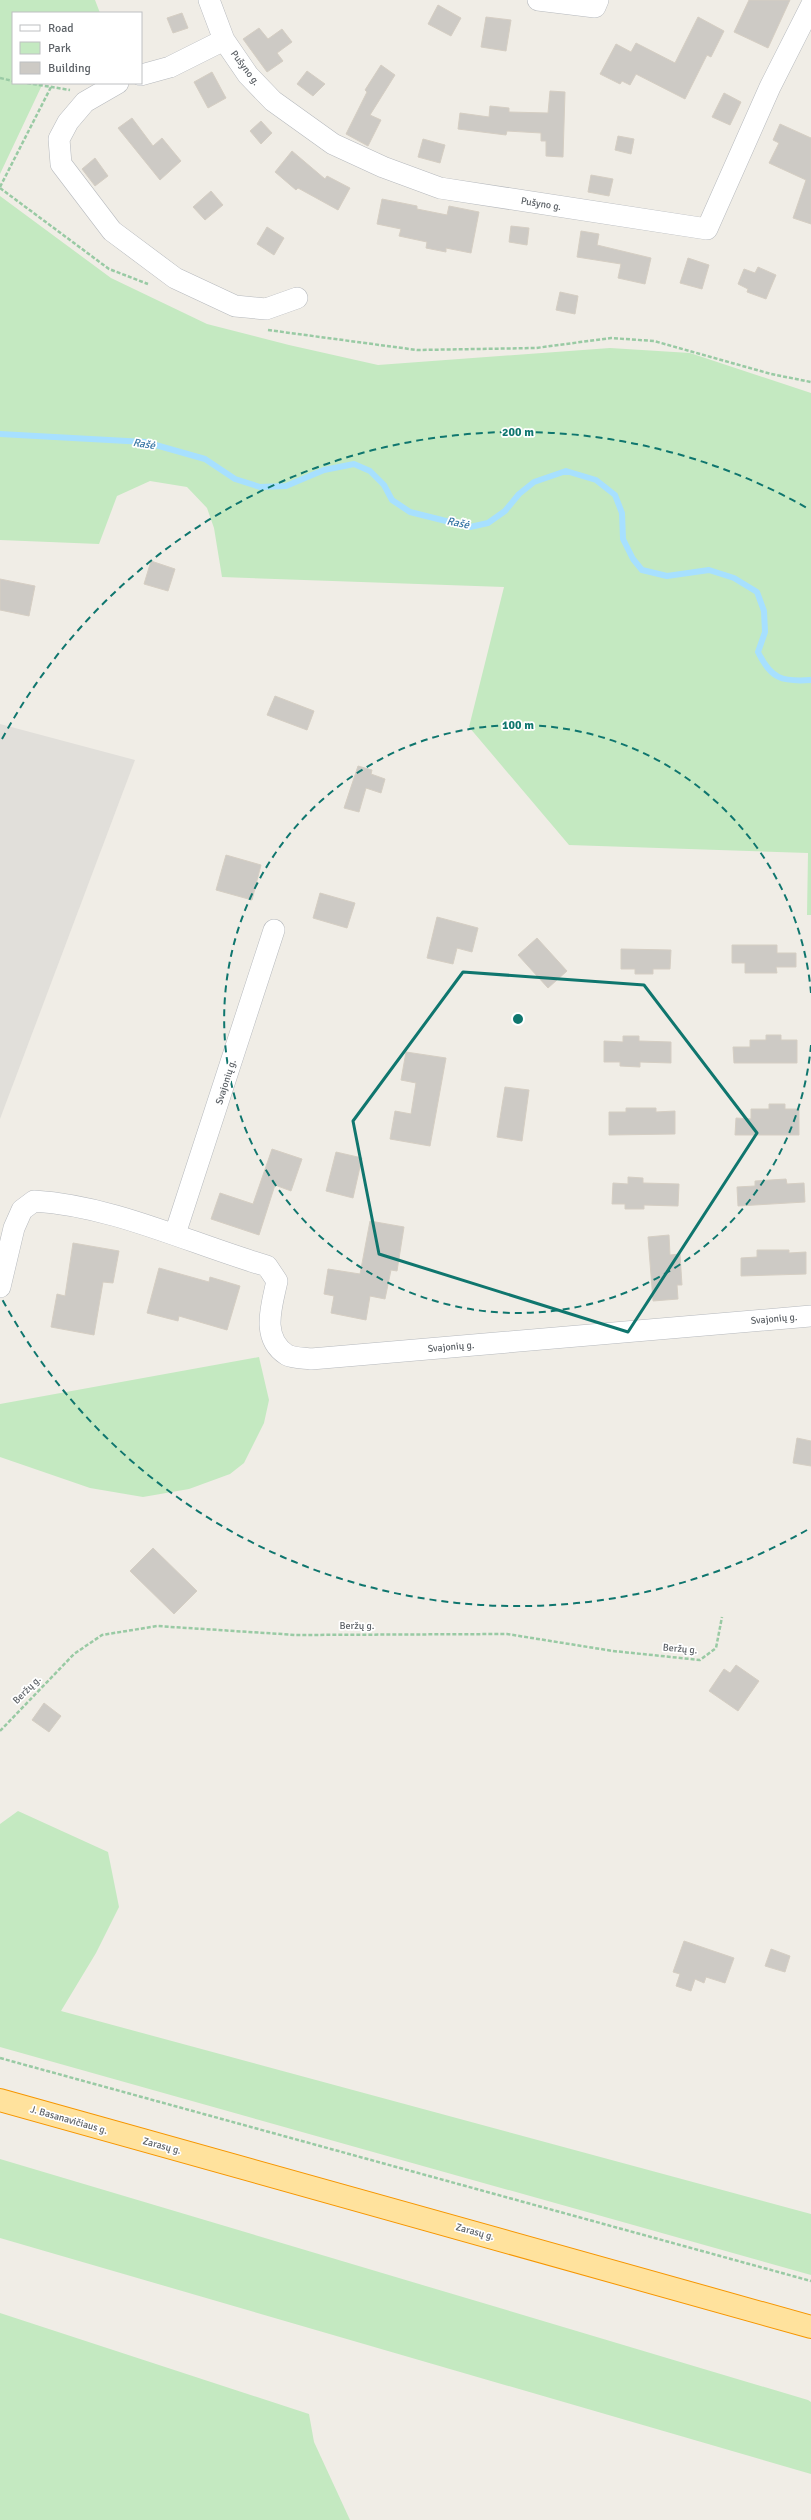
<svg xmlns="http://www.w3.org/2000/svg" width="811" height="2520" font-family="Signika,sans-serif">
<rect width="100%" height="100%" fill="#f0ede6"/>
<!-- industrial -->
<path fill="#e1dfda" d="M0,724L135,760L0,1119Z"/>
<!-- green -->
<path fill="#c4e9c1" d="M0,0H95L100,13H13V83H43L0,174Z
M0,196L111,278L207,324L289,345L378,365L610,348L690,353L811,393V915H807L808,853L569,845L469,727L504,587L222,577L214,528L207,508L187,487L150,481L117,496L99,544L0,540Z
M259,1357L269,1400L264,1423L244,1463L230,1474L189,1489L143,1497L90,1488L0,1457V1404Z
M18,1811L108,1852L119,1907L96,1953L61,2011L811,2214V2275L0,2047V1824Z
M0,2159L808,2400L811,2402V2474L0,2238Z
M0,2313L309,2414L314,2442L350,2520H0Z"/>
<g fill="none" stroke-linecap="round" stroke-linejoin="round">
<!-- stream -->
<path stroke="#a7e0ff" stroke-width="6" d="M0,434L145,442L205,459L235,479L260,487L286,486L324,470L354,464L370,471L384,485L392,500L410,512L470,527L488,523L505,511L519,494L534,482L566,471L596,480L615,495L622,513L623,539L633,559L642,570L667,576L709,570L734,578L757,592L764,611L765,632L758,652C771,679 782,682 811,680"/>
</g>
<!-- building -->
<path fill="#cdcac5" stroke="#d5cec3" d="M749,0H790L768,48L734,32Z
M438,5L461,18L451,36L428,24Z
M182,13L188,28L173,33L167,18Z
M486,17L511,20L506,51L481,47Z
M698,17L724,31L711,57L707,55L685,99L636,74L630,85L622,81L620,84L600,74L616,44L631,52L636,43L675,63Z
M259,28L268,39L282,29L292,42L277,53L283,61L267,72L243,39Z
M381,65L395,75L370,115L381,120L368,146L346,134L367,92L365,90Z
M307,71L325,84L313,96L297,84Z
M212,72L226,98L208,108L194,82Z
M550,91L565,92L563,157L546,156V141H541V133L507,131L506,135L458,129L460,113L489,117L490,106L509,108V112L548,113Z
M724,93L741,102L730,125L712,117Z
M132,118L153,146L162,138L181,161L160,180L118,128Z
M261,121L272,133L261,144L250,131Z
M780,124L811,138V224L793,218L806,180L769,163L779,143L773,140Z
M618,136L634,139L631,154L615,150Z
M423,139L445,145L440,163L418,157Z
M292,151L325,179L327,176L350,188L338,210L298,188L296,190L275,172Z
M95,158L108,176L95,186L82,169Z
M591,175L613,179L609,196L588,192Z
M211,191L223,205L205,220L193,207Z
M382,199L417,206V209L447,215L449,206L479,212L471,253L446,248V252L426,248L427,242L399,236L401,229L377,224Z
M511,226L529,228L527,245L509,242Z
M267,227L284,238L274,255L257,244Z
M581,231L599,234L597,245L651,258L645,284L618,278L621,264L577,257Z
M688,258L709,265L702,289L680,283Z
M758,267L776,275L766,299L747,292L748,289L738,284L744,269L755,273Z
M560,292L578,296L575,314L556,310Z
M151,561L175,569L168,591L144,584Z
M0,579L35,586L29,616L0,610Z
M275,696L314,711L307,730L267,715Z
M358,766L372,770L371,774L385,779L381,793L366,788L359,812L344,808Z
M226,855L261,865L252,900L216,890Z
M320,893L355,903L347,928L313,918Z
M437,917L478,928L472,952L457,948L453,964L427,958Z
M537,938L567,971L548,988L518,955Z
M732,945H777V953H796V967H776L777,973H745V963H732Z
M621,949L671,950L670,969H653V974H635V969H621Z
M766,1035H781V1040H797V1063H734L733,1047H750V1040H766Z
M623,1036H639V1041L671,1042V1063L640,1062V1067L620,1066V1062H604V1041L623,1042Z
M406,1052L446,1058L430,1146L390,1139L395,1111L411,1114L416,1083L401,1080Z
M505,1087L529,1090L522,1141L497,1137Z
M769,1104H785V1109H799V1135H735L736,1118L751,1119V1109H769Z
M626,1108H656V1112L675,1111V1134L609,1135V1112H626Z
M272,1149L302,1159L291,1191L275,1185L259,1235L211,1219L220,1193L253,1204Z
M336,1152L362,1158L353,1198L326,1191Z
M628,1177L643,1178V1183L679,1184L678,1206L644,1205V1209H625V1204H612L613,1183L628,1184Z
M786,1179L787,1184L804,1183L805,1202L738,1206L737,1187L755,1186V1181Z
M370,1221L404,1227L397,1271L391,1270L385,1299L370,1296L366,1320L331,1313L334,1296L324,1294L328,1269L360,1274Z
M669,1235L670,1255L680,1254L682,1285H677L678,1299L653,1301L648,1237Z
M73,1243L119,1251L113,1283L103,1282L94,1335L51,1327L57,1294L65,1296Z
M757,1250H789V1253L806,1252V1274L741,1276V1258L757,1257Z
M159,1268L209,1282L210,1277L240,1286L227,1330L179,1316L178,1321L147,1313Z
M797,1438L811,1441V1466L793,1463Z
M153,1548L197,1591L174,1614L130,1571Z
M736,1665L759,1681L738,1711L709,1691L724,1669L730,1673Z
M44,1703L61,1716L49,1732L32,1720Z
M684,1941L734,1958L725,1983L706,1977L704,1983L695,1979L691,1991L676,1986L680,1974L673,1972Z
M771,1949L790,1956L785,1972L765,1966Z"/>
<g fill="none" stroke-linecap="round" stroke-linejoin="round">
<defs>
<path id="minor" d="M209,0L224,40L248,75L273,101L333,144L383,167L440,188L707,229L770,87L811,6
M538,0L595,7L598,0
M141,75L170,67L224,40
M118,83L85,102L68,122L59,139L61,164L112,231L175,278L235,306L266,309L297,298
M175,1234L274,930
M0,1287L14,1228L22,1210L34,1201C115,1206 191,1244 267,1266L277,1281C272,1305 260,1338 287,1355C293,1358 304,1358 311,1359L811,1316"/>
<path id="trunk" d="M0,2100L811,2327"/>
</defs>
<!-- minor casing -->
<use href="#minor" stroke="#b6b9bd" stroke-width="22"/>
<!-- trunk casing -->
<use href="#trunk" stroke="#f69600" stroke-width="24"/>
<!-- path -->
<path stroke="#99caa4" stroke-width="2.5" stroke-dasharray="4 2" stroke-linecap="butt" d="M0,78L13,81
M27,83L70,90
M0,187L51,87
M0,188L109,269L148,284
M268,330L417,350L536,348L611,338L654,341L771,374L811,382
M0,1731L74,1654L102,1635L157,1626L296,1635L507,1634L613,1651L700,1660L716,1648L722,1617
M0,2058L811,2281"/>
<!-- minor -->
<use href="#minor" stroke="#fff" stroke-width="21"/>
<!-- trunk -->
<use href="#trunk" stroke="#ffe29d" stroke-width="22"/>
</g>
<!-- marked area -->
<path fill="none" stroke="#0f766e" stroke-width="3" stroke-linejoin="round" d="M463,972L644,985L757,1133L628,1332L379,1254L353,1121Z"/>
<!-- distance rings -->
<g fill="none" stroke="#0f766e" stroke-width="2" stroke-dasharray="7 5">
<path d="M811 1045A294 294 0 1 1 811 993"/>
<path d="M807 1530A587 587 0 0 1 2 1299M2 739A587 587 0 0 1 807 508"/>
</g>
<g text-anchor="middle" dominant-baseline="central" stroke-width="3.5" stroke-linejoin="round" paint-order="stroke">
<!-- street labels -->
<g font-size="10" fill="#5d6267" stroke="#fff">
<text transform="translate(245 68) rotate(53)">Pušyno g.</text>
<text transform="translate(541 204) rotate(9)">Pušyno g.</text>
<text transform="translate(226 1082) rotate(-72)">Svajonių g.</text>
<text transform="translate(774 1319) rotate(-5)">Svajonių g.</text>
<text transform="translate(451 1347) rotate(-5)">Svajonių g.</text>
<text x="357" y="1626">Beržų g.</text>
<text transform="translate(680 1649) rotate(5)">Beržų g.</text>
<text transform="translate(27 1690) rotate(-45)">Beržų g.</text>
<text transform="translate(69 2120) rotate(16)">J. Basanavičiaus g.</text>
<text transform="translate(162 2146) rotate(15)">Zarasų g.</text>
<text transform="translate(475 2232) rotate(15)">Zarasų g.</text>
</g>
<!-- water labels -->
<g font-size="11" font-style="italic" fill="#3876a5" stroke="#fff">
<text transform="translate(144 444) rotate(9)">Rašė</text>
<text transform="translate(458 523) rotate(11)">Rašė</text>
</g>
</g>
<circle cx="518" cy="1019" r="6" fill="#0f766e" stroke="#fff" stroke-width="2"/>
<g font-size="12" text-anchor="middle" font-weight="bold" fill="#0f766e" stroke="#fff" stroke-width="3.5" stroke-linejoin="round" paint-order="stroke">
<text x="518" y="436">200 m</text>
<text x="518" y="729">100 m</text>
</g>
<!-- legend -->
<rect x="12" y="12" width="130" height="72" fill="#ffffff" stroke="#bec0c2"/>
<rect x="20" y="25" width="20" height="6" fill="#ffffff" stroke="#bec0c2"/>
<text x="48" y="32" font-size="12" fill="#5d6267">Road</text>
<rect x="20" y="42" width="20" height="12" fill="#c4e9c1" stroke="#bec0c2"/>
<text x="48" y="52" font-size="12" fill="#5d6267">Park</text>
<rect x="20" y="62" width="20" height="12" fill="#cdcac5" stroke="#bec0c2"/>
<text x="48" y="72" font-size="12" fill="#5d6267">Building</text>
</svg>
